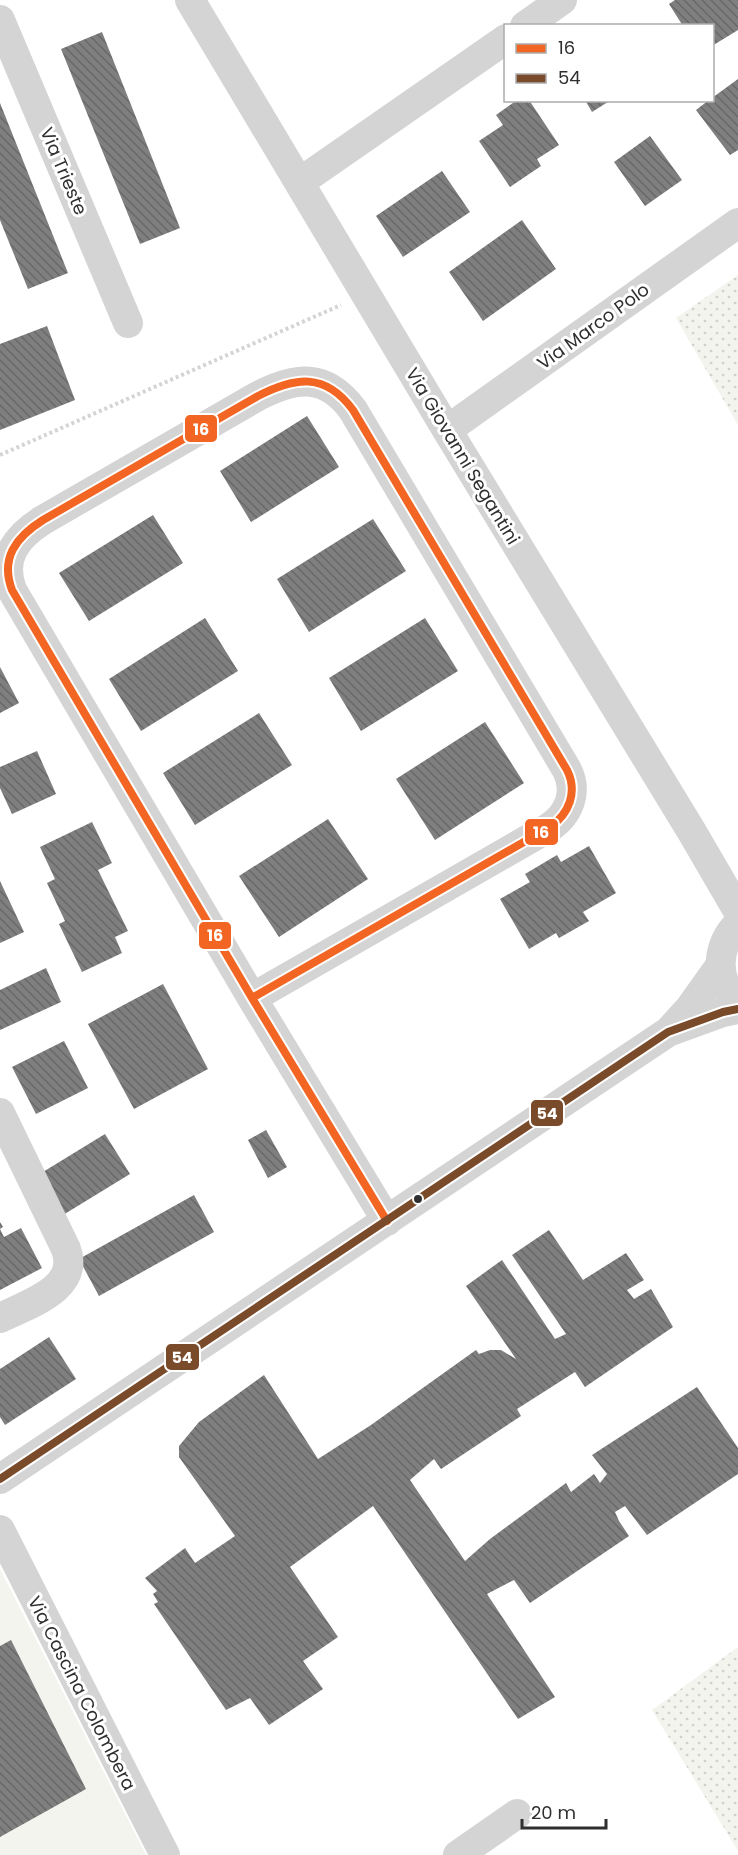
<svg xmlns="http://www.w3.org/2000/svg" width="738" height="1855" font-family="Poppins,sans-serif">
<defs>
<pattern id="grass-dots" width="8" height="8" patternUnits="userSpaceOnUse" patternTransform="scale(1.5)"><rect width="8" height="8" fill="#f2f4ed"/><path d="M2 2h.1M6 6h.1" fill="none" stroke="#d0d2cc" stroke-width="1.8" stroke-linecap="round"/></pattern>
<pattern id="building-back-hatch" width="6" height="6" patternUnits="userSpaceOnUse" patternTransform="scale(1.5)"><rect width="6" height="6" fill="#7f7f7f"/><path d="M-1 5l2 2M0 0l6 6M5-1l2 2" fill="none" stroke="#686868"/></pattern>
</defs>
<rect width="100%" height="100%" fill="#fff"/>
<!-- grass -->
<path fill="url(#grass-dots)" d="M738,275V425L676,318Z
M738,1647V1851L652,1710Z"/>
<!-- garden -->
<path fill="#f2f4ed" d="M0,1569L146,1855H0Z"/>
<!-- building -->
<path fill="url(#building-back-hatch)" d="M675,0H738V30L712,46V26H683L669,4Z
M102,32L180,228L140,244L61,49Z
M738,79V150L730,155L696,110L709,100H712V98Z
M517,100H529L559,145L537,159L541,166L510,187L479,141L503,125L496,115Z
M585,100H611L592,112Z
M0,103L68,273L28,289L0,220Z
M650,136L682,180L645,206L614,162Z
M442,171L470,212L403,257L376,216Z
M522,220L556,269L483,321L449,272Z
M47,326L75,400L0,430V344Z
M307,416L339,467L251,522L220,471Z
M153,515L183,563L89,621L59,573Z
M373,519L406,571L309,632L277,579Z
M205,618L238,671L141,731L109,679Z
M425,618L458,671L361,731L329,678Z
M0,667L19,703L0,713Z
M259,713L292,765L195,825L163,773Z
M485,722L524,783L435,840L396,779Z
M37,751L56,794L12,814L0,788V767Z
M328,819L368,879L279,937L239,876Z
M92,822L112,863L98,870L128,931L115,937L122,953L82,972L59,924L65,921L47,883L55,879L40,847Z
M589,846L616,893L583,912L589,921L559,938L556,933L529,949L500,899L530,882L525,874L557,855L561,862Z
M0,881L24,932L0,943Z
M46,968L61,1002L0,1030V990Z
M163,984L208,1069L134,1109L88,1024Z
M64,1041L88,1088L36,1114L12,1067Z
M266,1130L287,1167L268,1178L248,1140Z
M105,1134L130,1174L63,1215L38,1175Z
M194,1195L214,1232L99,1296L79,1259Z
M0,1222L3,1227L0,1229L4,1237L21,1228L42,1268L0,1290Z
M549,1230L583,1280L626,1253L644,1280L627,1290L634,1299L651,1289L673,1327L585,1387L575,1372L517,1409L521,1416L441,1469L434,1459L410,1480L465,1561L490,1539L566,1483L571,1492L594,1474L600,1483L607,1474L592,1455L697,1387L738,1448V1474L647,1535L625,1506L615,1512L619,1521L629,1536L530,1603L514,1580L487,1594L555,1697L518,1719L373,1506L290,1567L338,1637L303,1661L323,1689L269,1725L250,1698L226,1710L154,1604L158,1602L153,1594L157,1591L145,1578L185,1548L195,1563L235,1536L179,1457V1446L199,1422L264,1375L318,1459L371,1425L476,1350L479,1354L490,1350H501L516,1359L466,1286L502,1260L555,1339L566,1334L512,1255Z
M49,1337L76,1379L5,1425L0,1417V1369Z
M11,1640L86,1789L0,1837V1646Z"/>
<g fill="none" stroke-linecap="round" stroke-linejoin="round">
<!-- path -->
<path stroke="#d4d4d4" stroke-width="4" stroke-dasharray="3 3" stroke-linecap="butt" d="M0,455L341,305"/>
<!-- street -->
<path stroke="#d4d4d4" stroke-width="30" d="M190,0L447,430L692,832L738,911
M0,20L128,323
M525,26L562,0
M300,182L506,39
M447,430L738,223
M738,924C717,944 713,981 738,1000
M252,998L550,827C569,814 578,792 567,770L353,410C325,372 295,377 258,396L43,520C16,537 0,558 12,590L252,998L387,1221
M670,1030L690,1008L720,966
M0,1113L66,1249C80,1289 28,1304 0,1318
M0,1479L668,1032L723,1012L738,1009
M0,1530L165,1855
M458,1855L517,1814"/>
<defs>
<path id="bus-1" d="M252,998L550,827C569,814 578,792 567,770L353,410C325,372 295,377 258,396L43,520C16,537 0,558 12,590L252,998L387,1221"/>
<path id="bus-2" d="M0,1479L668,1032L723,1012L738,1009"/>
</defs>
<!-- bus-1 casing -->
<use href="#bus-1" stroke="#fff" stroke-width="12"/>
<!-- bus-2 casing -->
<use href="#bus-2" stroke="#fff" stroke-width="12"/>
<!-- bus-1 -->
<use href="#bus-1" stroke="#f26522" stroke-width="8"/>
<!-- bus-2 -->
<use href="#bus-2" stroke="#7a4b2a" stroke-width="8"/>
</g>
<!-- markers -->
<circle fill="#2f2f2f" stroke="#fff" stroke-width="2" cx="418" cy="1199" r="5"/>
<g text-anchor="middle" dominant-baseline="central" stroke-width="6" stroke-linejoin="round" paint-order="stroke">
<!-- street labels -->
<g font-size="18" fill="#2f2f2f" stroke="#fff">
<text transform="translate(64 171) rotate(67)">Via Trieste</text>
<text transform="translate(593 326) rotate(-36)">Via Marco Polo</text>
<text transform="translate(463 456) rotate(59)">Via Giovanni Segantini</text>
<text transform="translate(82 1693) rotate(63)">Via Cascina Colombera</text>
</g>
</g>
<g stroke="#fff" stroke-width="2">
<rect x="184" y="414" width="34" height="29" rx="6" fill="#f26522"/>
<rect x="524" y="818" width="35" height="28" rx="6" fill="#f26522"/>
<rect x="198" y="921" width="34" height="29" rx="6" fill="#f26522"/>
<rect x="530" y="1099" width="34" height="28" rx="6" fill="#7a4b2a"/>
<rect x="165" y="1343" width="35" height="28" rx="6" fill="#7a4b2a"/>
</g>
<g font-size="16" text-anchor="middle" font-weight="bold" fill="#fff">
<text x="201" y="435">16</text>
<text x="541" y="838">16</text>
<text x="215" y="941">16</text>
<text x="547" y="1119">54</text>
<text x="182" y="1363">54</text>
</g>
<!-- legend -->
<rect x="504" y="24" width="210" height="78" fill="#ffffff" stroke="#acacac" stroke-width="1.5"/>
<rect x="516" y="44" width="30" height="9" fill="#f26522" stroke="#acacac" stroke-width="1.5"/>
<text x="558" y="54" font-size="18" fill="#2f2f2f">16</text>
<rect x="516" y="74" width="30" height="9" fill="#7a4b2a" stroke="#acacac" stroke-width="1.5"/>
<text x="558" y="84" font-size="18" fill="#2f2f2f">54</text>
<!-- scale -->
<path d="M522 1819v9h84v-9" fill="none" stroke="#2f2f2f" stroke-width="3"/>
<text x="531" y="1819" font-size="18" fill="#2f2f2f" stroke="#ffffff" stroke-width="4.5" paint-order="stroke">20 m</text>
</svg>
